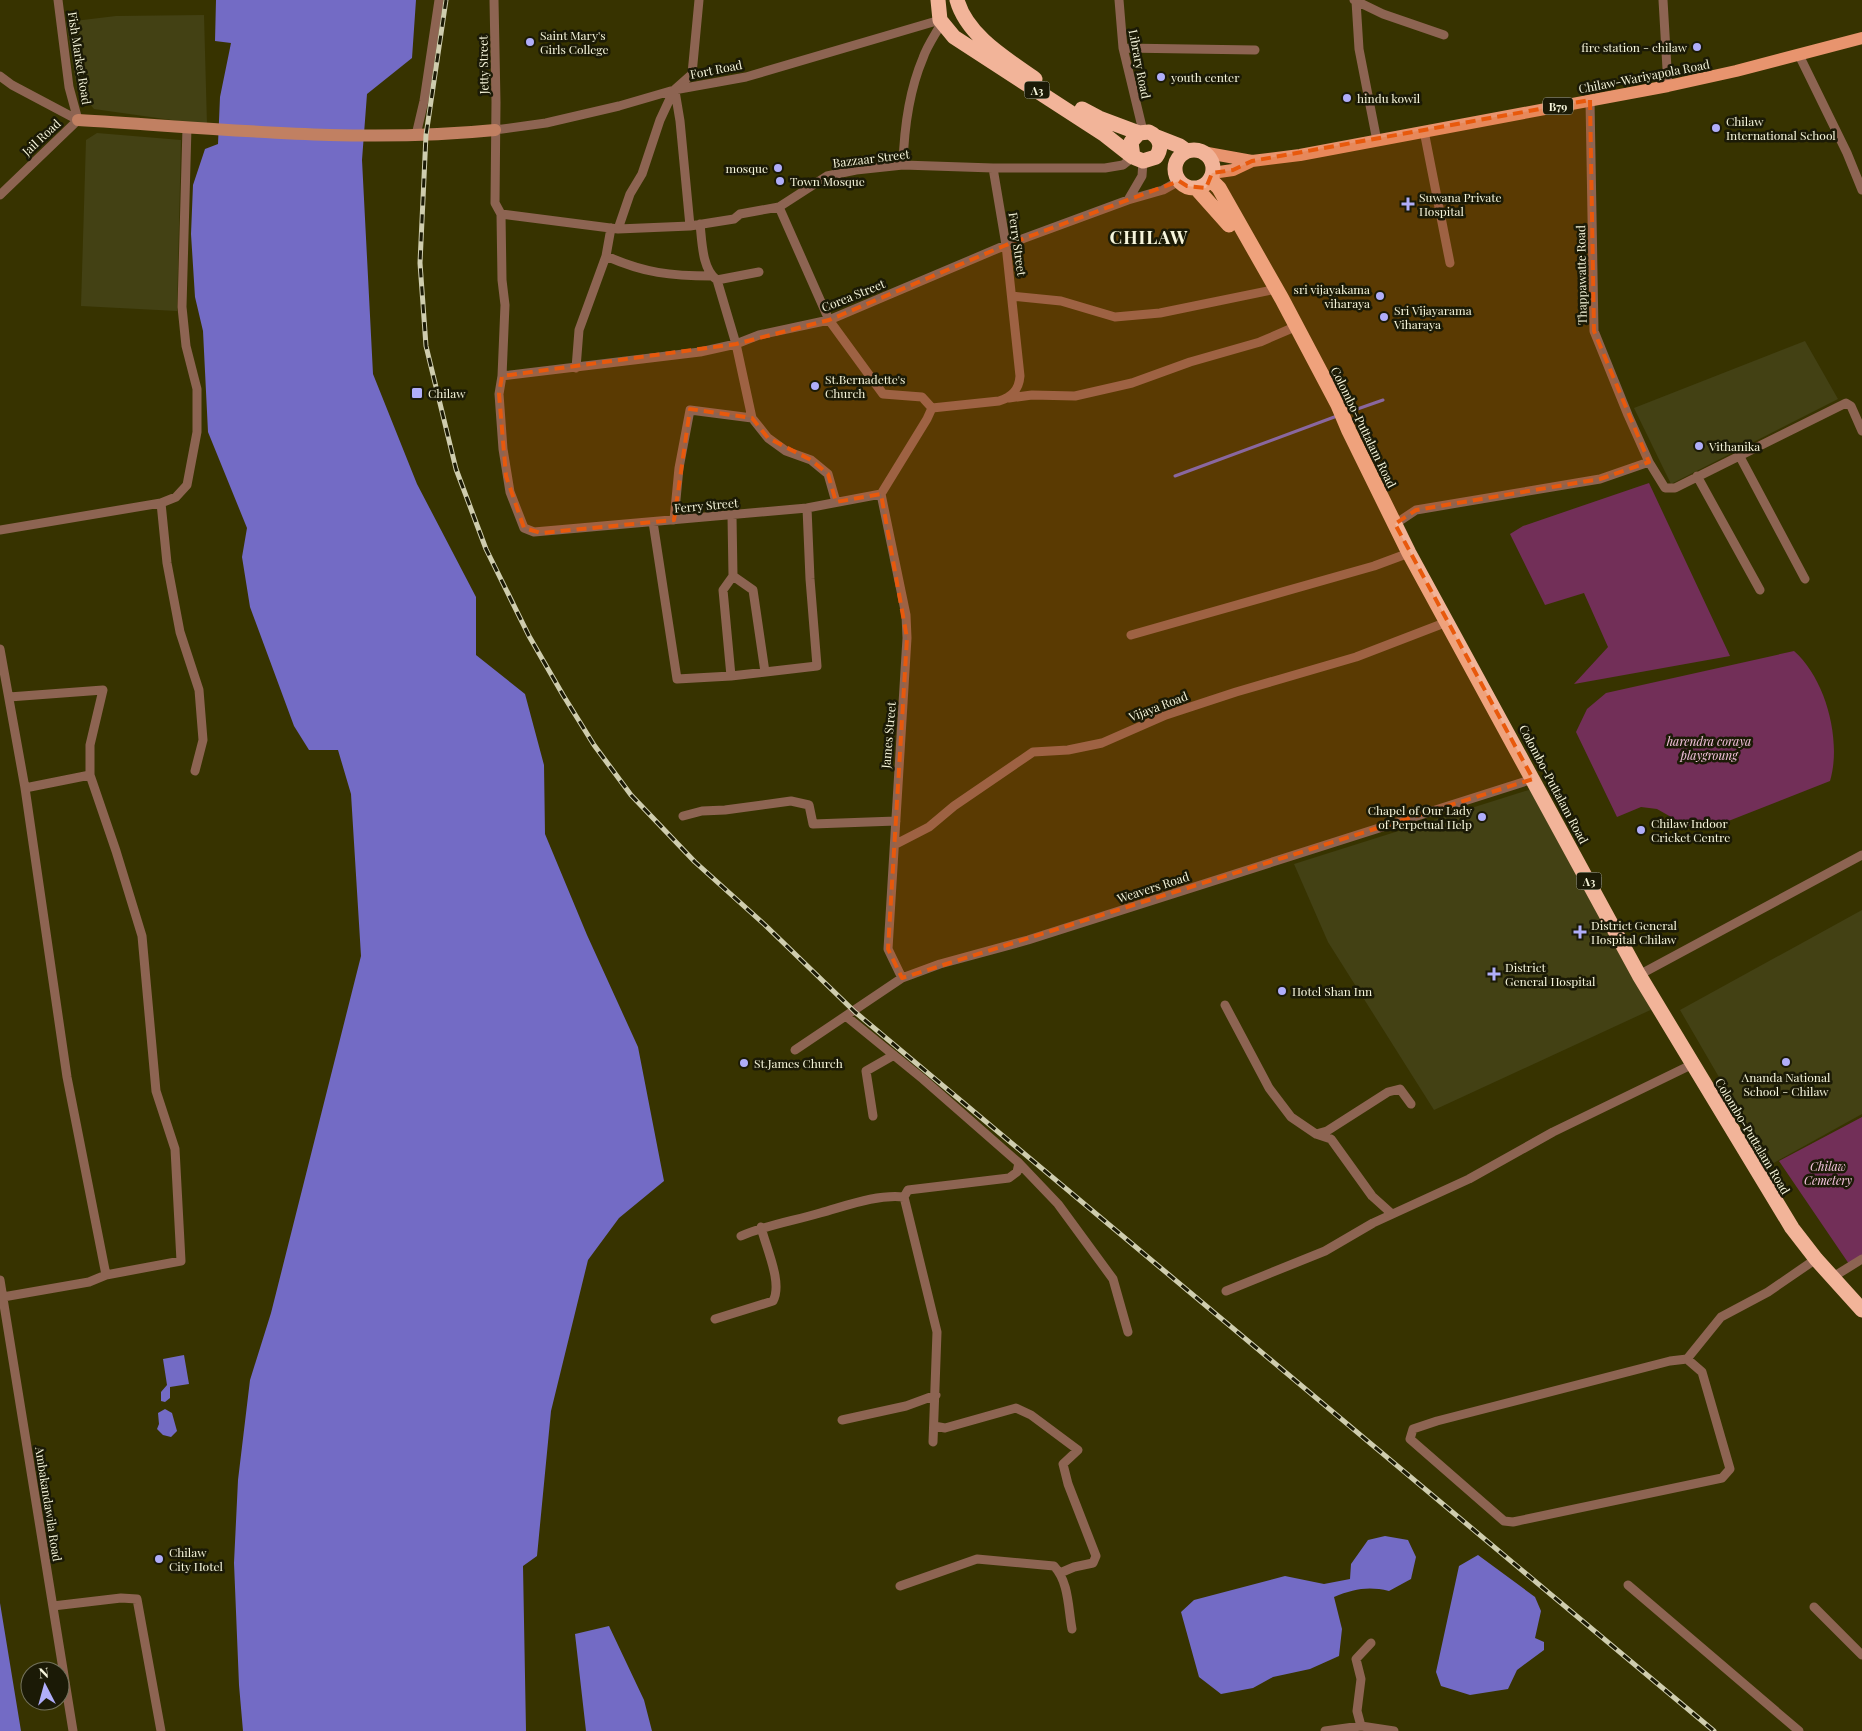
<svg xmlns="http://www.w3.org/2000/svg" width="1862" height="1731" font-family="'Playfair Display',serif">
<rect width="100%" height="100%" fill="#373300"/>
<!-- built -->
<path fill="#434114" d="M204,15L207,125L94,109L77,89L66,22L116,16Z
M97,133L181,140L177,311L81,306L86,140Z
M1805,341L1838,399L1671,484L1634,408Z
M1538,787L1657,1007L1434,1110L1328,942L1294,864Z
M1862,910V1114L1770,1165L1680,1010Z"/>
<!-- green -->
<path fill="#722f58" d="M1649,483L1730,656L1574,684L1608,647L1584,593L1545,605L1510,534L1523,526Z
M1794,651C1826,679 1842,741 1830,781L1708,829L1687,826L1657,809L1641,807L1617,817L1576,732L1587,709L1606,693Z
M1862,1117V1256L1849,1264L1779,1161Z"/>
<!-- water -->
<path fill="#736bc5" d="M216,0H416L412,58L367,94L362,160L373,374L417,484L476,597V655L525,694L544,765L545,834L587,935L638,1047L664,1181L619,1218L588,1260L551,1411L537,1556L523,1566L526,1731H243L239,1685L234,1563L238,1480L250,1380L271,1313L361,956L351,794L338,750H309L294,726L250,607L242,557L247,528L208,432L203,331L195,297L191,234L193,185L205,149L218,144L220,97L231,43L215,41Z
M184,1355L189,1384L170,1387V1398L165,1402L161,1401V1392L167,1385L163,1359Z
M165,1409L172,1413L177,1431L171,1437L163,1435L157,1429L159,1424L158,1413Z
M1385,1536L1408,1540L1416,1557L1411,1579L1389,1591C1368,1586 1354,1589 1334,1597L1342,1629L1339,1656L1310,1669L1273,1677L1253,1688L1221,1694L1199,1677L1181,1612L1194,1600L1285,1576L1324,1584L1350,1579L1351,1564L1368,1540Z
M1478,1555L1535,1597L1541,1611L1535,1638L1544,1642V1650L1517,1670L1508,1689L1470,1695L1441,1686L1436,1672L1459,1566Z
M0,1603L21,1731H0Z
M609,1626L644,1700L652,1731H586L575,1634Z"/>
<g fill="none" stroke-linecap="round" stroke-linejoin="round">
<!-- stream -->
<path stroke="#736bc5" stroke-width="3" d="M1346,413L1383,400
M1175,476L1337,416"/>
<!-- street -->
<path stroke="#8d6452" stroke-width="9" d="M58,0L69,87L78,120
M494,0L496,102L495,203L501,214L502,280L505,305L502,376L499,394L503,449L510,492L524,528L534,532L807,508L881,494L927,419L932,408L999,401C1012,397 1019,390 1020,376L1006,245L993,168
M1119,0L1123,48L1143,131
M1354,0L1383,14L1444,35
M1663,0L1668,86
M1356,1L1359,49L1377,141
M1123,48L1255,50
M1799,55L1847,153L1862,190
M0,76L12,85L78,120
M675,91L680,121L690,226
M1590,100L1594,331L1628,415L1649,462L1665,488H1675L1846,403L1851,406L1862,431
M495,130L546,123L619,106L674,90L746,77L940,20
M1424,131L1450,263
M416,135L424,101L439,0
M903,165C904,130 909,91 923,58C927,46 935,35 941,24
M0,195L78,120
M1128,200L1142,176L1143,161
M779,207L829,320L883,394L922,397L932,408
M501,214L618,229L690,226L734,219L740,214L779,207L827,176L856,170L903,165L993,168H1105L1123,165L1133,157
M700,224C702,241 702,270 717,280L736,344L752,418L768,438L786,451L811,460L828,474L836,502
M618,229L630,194L642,174L660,120L674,90L692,74L699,0
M606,256C645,273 670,276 712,276
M717,280L759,272
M1012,296L1061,301L1115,317L1160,313L1277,289
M576,368L579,330L606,256L611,228
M502,376L700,352L736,344L759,335L829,320L1006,245L1128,200L1163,190L1179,181
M1009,398L1032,395L1075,396L1132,383L1190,362L1260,342L1297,326
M1739,455L1805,579
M1697,476L1760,590
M881,494L906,615L907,638L888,949L902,978
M161,503L167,563L180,632L199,690L203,740L195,771
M674,520L679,468L690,410L752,418
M653,522L677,679L731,676L817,666L810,579L807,508
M1395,524L1416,510L1600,479L1649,462
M0,530L161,503L176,497L187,485L197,432V389L186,346L182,307L187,127
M733,576L753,590L765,672
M1131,635L1374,566L1409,553
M0,649L25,788L67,1077L106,1275L89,1282L3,1297
M731,676L723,590L733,576L732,516
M9,697L103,690L90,745V775L116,851L142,936L156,1091L175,1149L181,1261L106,1275
M25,788L90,775
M683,816L702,811L725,810L791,801L809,805L813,824L896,821
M896,844L929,827L954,806L1033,752L1068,750L1102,743L1166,715L1236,692L1356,657L1447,622
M1639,975L1862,855
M1225,1005L1269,1088L1291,1117L1316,1134L1331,1139L1372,1196L1392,1214
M847,1017L923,1079L1019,1163L1017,1172L1009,1178L908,1190L904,1197L937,1332L933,1442
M795,1050L902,978L940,964L1028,940L1533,779
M873,1116L866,1071L894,1055
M1316,1134L1327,1131L1388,1092L1400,1089L1411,1104
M1019,1163L1058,1204L1113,1279L1128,1332
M741,1236C766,1225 793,1221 820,1213C846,1206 876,1194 904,1197
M1833,1277L1862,1259
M0,1280L73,1731
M1226,1291L1325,1251L1373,1223L1469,1179L1553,1132L1693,1064
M715,1319L773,1301C783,1283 766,1248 761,1227
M1687,1359L1702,1372L1730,1469L1722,1478L1513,1522L1504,1521L1410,1439L1413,1429L1437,1421L1670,1361Z
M1687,1359L1721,1317L1768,1292L1816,1259
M842,1420L906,1406L936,1395
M934,1426L945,1428L1016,1408L1031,1415L1078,1450L1063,1464L1068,1484L1096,1556L1093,1563L1074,1567L1060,1573
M1628,1585L1799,1731
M900,1586L977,1559L1054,1566C1069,1582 1068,1608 1072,1629
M53,1606L121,1598L137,1599L161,1731
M1814,1607L1862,1655
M1361,1726L1357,1711L1361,1679L1356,1659L1371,1643
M1325,1731L1361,1726L1394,1731"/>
<!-- secondary -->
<path stroke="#c18062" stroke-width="12" d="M78,120C216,128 356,144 495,130"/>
<!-- primary -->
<path stroke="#e8946e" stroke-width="12" d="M1202,152L1252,161L1300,155L1668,86L1736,71L1862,38
M1212,173L1233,170L1252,161"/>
<!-- highway -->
<path stroke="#f2b499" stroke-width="15" d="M938,0L940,20L954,37L1105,135L1133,157L1143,161L1156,157C1163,147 1160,137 1149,132L1139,133L1131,142L1133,157
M957,0C967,36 1007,59 1035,79
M1082,109L1099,118L1139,133
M1157,137L1180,146L1187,151
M1175 169a19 19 0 1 1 38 0a19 19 0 1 1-38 0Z
M1210,179L1219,188L1282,299L1338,405L1349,431L1409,553L1639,975L1792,1228L1816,1259L1862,1310
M1196,188L1229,225"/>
<defs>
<path id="rail" d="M446,0L426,135L420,263L426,346L456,469L486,549L529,636L563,695L594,745L631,795L695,862L765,925L855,1012L1714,1731"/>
</defs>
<!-- rail casing -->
<use href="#rail" stroke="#cfcdae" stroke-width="5"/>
<!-- rail -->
<use href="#rail" stroke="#1b1a06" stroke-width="3" stroke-dasharray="9" stroke-linecap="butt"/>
</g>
<!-- marked area -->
<path fill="#e8590c" fill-opacity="0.2" stroke="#e8590c" stroke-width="4" stroke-dasharray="10 6" stroke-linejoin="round" d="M1590,100L1594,331L1649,462L1600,479L1416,510L1395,524L1533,779L902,978L888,949L907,638L881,494L836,502L828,474L811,460L768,438L752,418L690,409L674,520L541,533L524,528L506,476L499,394L502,376L736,344L829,320L1006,245L1179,181L1187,186L1206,188L1212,173L1233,170L1252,161Z"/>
<!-- markers -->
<g fill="#b0aefa" stroke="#1b1a06" stroke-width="2">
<circle cx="530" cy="42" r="5"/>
<circle cx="1697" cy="47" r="5"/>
<circle cx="1161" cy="77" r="5"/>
<circle cx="1347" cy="98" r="5"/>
<circle cx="1716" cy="128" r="5"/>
<circle cx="778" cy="168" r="5"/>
<circle cx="780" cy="181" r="5"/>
<path d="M1405.5 196.5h5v5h5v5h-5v5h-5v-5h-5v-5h5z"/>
<circle cx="1380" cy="296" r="5"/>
<circle cx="1384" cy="317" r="5"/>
<circle cx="815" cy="386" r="5"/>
<rect x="411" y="387" width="12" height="12" rx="2.5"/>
<circle cx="1699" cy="446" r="5"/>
<circle cx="1482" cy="817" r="5"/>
<circle cx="1641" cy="830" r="5"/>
<path d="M1577.5 924.5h5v5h5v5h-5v5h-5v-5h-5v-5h5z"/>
<path d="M1491.5 966.5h5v5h5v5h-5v5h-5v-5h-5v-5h5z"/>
<circle cx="1282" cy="991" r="5"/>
<circle cx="1786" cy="1062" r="5"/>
<circle cx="744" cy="1063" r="5"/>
<circle cx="159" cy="1559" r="5"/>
</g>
<g text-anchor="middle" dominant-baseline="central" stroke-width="5" stroke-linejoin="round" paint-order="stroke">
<!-- shield labels -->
<g fill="#1b1a06" stroke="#b4b39b" stroke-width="1">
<rect x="1024.5" y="81.5" width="25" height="17" rx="4"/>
<rect x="1543" y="97.5" width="30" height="17" rx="4"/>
<rect x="1576.5" y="872.5" width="25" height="17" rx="4"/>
</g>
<g font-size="11" font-weight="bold" fill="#f6f5db">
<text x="1037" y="90">A3</text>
<text x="1558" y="106">B79</text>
<text x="1589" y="881">A3</text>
</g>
<!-- poi labels -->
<g font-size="12" fill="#f6f5db" stroke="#1b1a06" text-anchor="start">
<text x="540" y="35">Saint Mary's<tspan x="540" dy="14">Girls College</tspan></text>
<text x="1687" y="47" text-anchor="end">fire station - chilaw</text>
<text x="1171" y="77">youth center</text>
<text x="1357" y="98">hindu kowil</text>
<text x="1726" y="121">Chilaw<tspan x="1726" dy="14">International School</tspan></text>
<text x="768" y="168" text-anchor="end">mosque</text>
<text x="790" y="181">Town Mosque</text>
<text x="1419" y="197">Suwana Private<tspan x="1419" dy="14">Hospital</tspan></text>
<text x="1370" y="289" text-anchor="end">sri vijayakama<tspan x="1370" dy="14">viharaya</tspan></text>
<text x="1394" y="310">Sri Vijayarama<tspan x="1394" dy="14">Viharaya</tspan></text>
<text x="825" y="379">St.Bernadette's<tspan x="825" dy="14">Church</tspan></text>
<text x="428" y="393">Chilaw</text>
<text x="1709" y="446">Vithanika</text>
<text x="1472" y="810" text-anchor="end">Chapel of Our Lady<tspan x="1472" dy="14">of Perpetual Help</tspan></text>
<text x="1651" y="823">Chilaw Indoor<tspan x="1651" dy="14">Cricket Centre</tspan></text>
<text x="1591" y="925">District General<tspan x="1591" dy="14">Hospital Chilaw</tspan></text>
<text x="1505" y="967">District<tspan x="1505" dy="14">General Hospital</tspan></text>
<text x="1292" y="991">Hotel Shan Inn</text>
<text x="754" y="1063">St.James Church</text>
<text x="1786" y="1077" text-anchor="middle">Ananda National<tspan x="1786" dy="14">School - Chilaw</tspan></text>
<text x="169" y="1552">Chilaw<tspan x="169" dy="14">City Hotel</tspan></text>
</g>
<!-- street labels -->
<g font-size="12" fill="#f6f5db" stroke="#1b1a06">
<text transform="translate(80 58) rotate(81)">Fish Market Road</text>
<text transform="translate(1140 64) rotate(79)">Library Road</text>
<text transform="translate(483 65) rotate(-91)">Jetty Street</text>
<text transform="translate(716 69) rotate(-11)">Fort Road</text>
<text transform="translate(1644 76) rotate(-11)">Chilaw-Wariyapola Road</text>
<text transform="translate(41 137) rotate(-43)">Jail Road</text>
<text transform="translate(871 158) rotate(-7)">Bazzaar Street</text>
<text transform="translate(1018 244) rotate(82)">Ferry Street</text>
<text transform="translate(1581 275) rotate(-91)">Thappawatte Road</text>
<text transform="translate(853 295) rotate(-22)">Corea Street</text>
<text transform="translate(1364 427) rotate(64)">Colombo-Puttalam Road</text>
<text transform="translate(706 505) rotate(-5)">Ferry Street</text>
<text transform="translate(1158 706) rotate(-21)">Vijaya Road</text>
<text transform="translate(888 735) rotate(-85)">James Street</text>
<text transform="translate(1554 784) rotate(62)">Colombo-Puttalam Road</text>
<text transform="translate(1153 887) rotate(-18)">Weavers Road</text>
<text transform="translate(1753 1136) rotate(59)">Colombo-Puttalam Road</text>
<text transform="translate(49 1504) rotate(81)">Ambakandawila Road</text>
</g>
<!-- park labels -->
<g font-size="12" font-style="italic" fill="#f5c4de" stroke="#1b1a06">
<text x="1709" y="741">harendra coraya<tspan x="1709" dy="14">playgroung</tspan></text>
<text x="1828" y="1166">Chilaw<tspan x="1828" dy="14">Cemetery</tspan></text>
</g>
<!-- district labels -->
<g font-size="18" font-weight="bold" letter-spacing="1" fill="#f6f5db" stroke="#1b1a06">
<text x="1149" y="237">CHILAW</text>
</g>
</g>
<!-- north arrow -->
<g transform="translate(45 1686) rotate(354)"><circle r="24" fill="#1b1a06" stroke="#73725b"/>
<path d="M0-4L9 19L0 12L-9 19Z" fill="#b0aefa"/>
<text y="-8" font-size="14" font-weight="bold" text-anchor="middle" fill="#f6f5db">N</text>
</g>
</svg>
